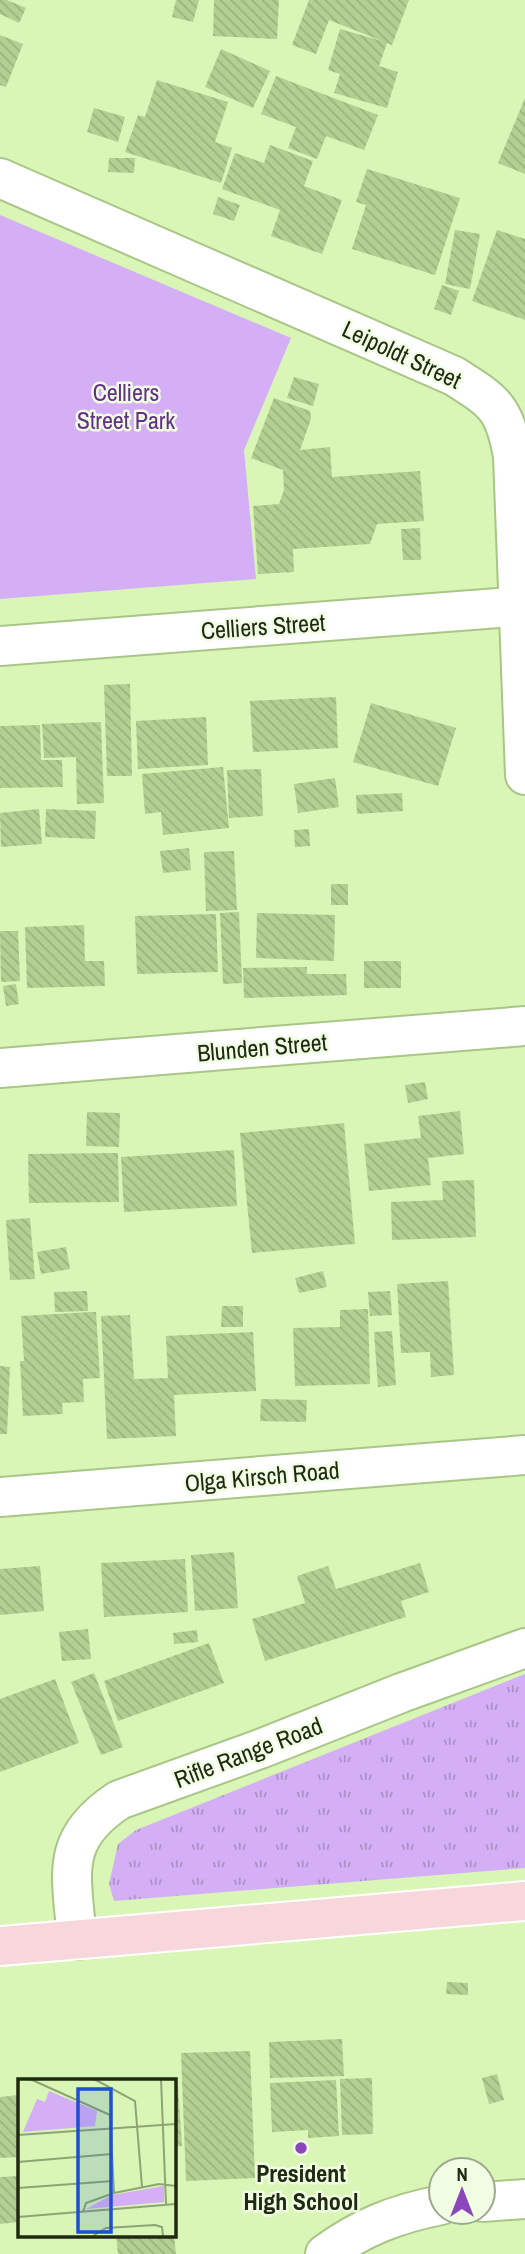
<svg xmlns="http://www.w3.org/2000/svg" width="525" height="2254" font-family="'Archivo Narrow',sans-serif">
<defs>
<pattern id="grass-tufts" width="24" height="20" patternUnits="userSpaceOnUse" patternTransform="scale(1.75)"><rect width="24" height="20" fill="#d4aff6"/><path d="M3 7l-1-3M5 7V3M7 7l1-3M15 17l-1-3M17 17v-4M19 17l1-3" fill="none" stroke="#ac8fc6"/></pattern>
<pattern id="building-back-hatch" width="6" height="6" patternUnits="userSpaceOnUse" patternTransform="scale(1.75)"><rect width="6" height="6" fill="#b3d092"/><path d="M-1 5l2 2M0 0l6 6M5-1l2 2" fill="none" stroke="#9ab37d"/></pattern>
</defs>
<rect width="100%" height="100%" fill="#d9f6b6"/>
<!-- grass -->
<path fill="url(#grass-tufts)" d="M525,1674V1868L114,1901L109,1884L118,1844L136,1830Z"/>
<!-- park -->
<path fill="#d4aff6" d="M0,215L291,338L244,450L256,579L0,599Z"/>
<!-- building -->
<path fill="url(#building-back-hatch)" d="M0,0H7L26,8L19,23L0,14Z
M176,0H199L193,22L172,17Z
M214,0H279L277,39L213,36Z
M309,0H409L392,45L387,43L379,66L398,72L387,108L334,93L340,74L328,70L340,29L382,41L329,20L316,54L292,45Z
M0,35L23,44L6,87L0,85Z
M221,49L270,71L253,108L205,87Z
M276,76L378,115L364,150L326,136L317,159L288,148L296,127L261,114Z
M157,80L228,102L215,142L232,148L221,183L125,152L138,115L145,117Z
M525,98V174L498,163Z
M94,108L125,117L118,142L87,132Z
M270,145L313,161L304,186L342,200L322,254L271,236L280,210L222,189L235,153L264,163Z
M109,158H135L134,173L108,172Z
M367,169L460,198L435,275L352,249L366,205L356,202Z
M218,197L240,205L234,221L213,214Z
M455,230L480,234L470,289L445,284Z
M497,230L525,239V320L472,301Z
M442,285L459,291L451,315L434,309Z
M294,377L319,384L313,406L287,398Z
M274,398L310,411L311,419L300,450L330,447L332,477L420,471L424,521L377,524L370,544L293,549L294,572L258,574L253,506L279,504L284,490L283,470L251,458Z
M420,528L421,560H403L401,529Z
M130,684L132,776H107L104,685Z
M336,697L338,748L253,752L250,701Z
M371,703L456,728L438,786L353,762Z
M206,717L208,765L138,769L136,721Z
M101,722L104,803L77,804L76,757L44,758L42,724Z
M40,725L41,760H62L63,787L0,788V726Z
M223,767L229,828L163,835L161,812L145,814L142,774Z
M261,769L263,816L229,818L227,770Z
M335,778L339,807L298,813L294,784Z
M402,793L403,811L357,814L356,795Z
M39,809L42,844L1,847L0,813Z
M46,809L96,811L95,839L45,837Z
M309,829L310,846L295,847L294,830Z
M189,848L191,870L163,873L160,851Z
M234,851L237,910L206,911L204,852Z
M331,884H348V905H331Z
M239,912L242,983L223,984L220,913Z
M257,913L335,915L334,961L256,958Z
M216,914L218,972L137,974L135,916Z
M84,925L85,961H104L105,986L27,988L25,927Z
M0,931H18L20,981L1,982Z
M364,961H401V988H364Z
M307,967V974H346L347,995L244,998L243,968Z
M16,984L19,1004L6,1006L3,986Z
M425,1082L428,1099L408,1103L405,1085Z
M460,1111L464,1154L428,1158L431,1185L369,1191L364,1144L421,1138L418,1116Z
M87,1112L120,1113L119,1147L86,1146Z
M344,1123L355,1244L252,1253L240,1133Z
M234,1150L237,1206L124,1212L121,1157Z
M118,1153L119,1202L29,1203L28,1154Z
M474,1180L476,1237L392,1240L391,1202L443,1200L442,1181Z
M30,1218L35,1279L10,1280L6,1220Z
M66,1247L70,1269L41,1274L37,1252Z
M323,1271L327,1287L299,1293L295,1278Z
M448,1281L454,1375L431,1377L430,1352L401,1353L397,1284Z
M87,1291L88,1311L55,1312L54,1292Z
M390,1291L392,1315L370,1316L368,1292Z
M222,1306H243V1327H221Z
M368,1309L370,1384L295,1386L293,1328L340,1327V1310Z
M92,1312H96L100,1378L83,1379L84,1402L62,1403L63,1414L23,1416L20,1361H24L21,1316Z
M130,1315L134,1379L168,1378L166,1336L253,1332L256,1391L174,1395L176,1436L107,1439L101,1316Z
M392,1331L396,1385L378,1387L374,1332Z
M0,1366L10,1367L7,1434H0Z
M261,1399L307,1400L306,1422L260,1421Z
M234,1552L238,1608L195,1611L191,1555Z
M185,1559L188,1612L104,1617L101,1563Z
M420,1563L429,1592L401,1601L406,1617L265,1661L252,1619L305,1603L297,1576L328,1566L336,1589Z
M40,1566L44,1611L0,1615V1569Z
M88,1629L91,1659L62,1661L59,1632Z
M197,1630L198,1642L174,1644L173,1633Z
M209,1643L224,1683L118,1721L104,1681Z
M94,1673L123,1747L101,1755L71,1682Z
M55,1679L79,1743L0,1772V1699Z
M447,1982L468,1983V1995L446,1994Z
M342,2039L344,2076L270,2078L269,2042Z
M250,2051L255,2178L186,2181L181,2053Z
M497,2074L504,2100L489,2104L482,2078Z
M372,2078L373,2134L342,2135L340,2079Z
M336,2080L339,2136L308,2138V2130L272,2132L270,2083Z
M173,2086H178L182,2146L173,2147Z
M19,2095V2157L0,2158V2097Z
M19,2176V2222L0,2224V2177Z
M116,2235H174L176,2254H118Z"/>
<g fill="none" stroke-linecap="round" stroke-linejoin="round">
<defs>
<path id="minor" d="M0,178L454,376C495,402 504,407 513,456L525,775
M0,646L525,606
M0,1068L525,1026
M0,1497L525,1455
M77,1940C72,1875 58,1840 119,1800L260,1749L401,1693L525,1648
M483,2202L525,2199
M325,2254C362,2227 396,2214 441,2205"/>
<path id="major" d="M0,1946L525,1901"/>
</defs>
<!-- minor casing -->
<use href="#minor" stroke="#a9c587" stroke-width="42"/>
<!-- major casing -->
<use href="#major" stroke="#fff" stroke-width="42"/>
<!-- minor -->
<use href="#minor" stroke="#fff" stroke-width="38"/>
<!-- major -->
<use href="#major" stroke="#f8d7dc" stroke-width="38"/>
</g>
<!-- markers -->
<circle fill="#8a46ba" stroke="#f0fde3" stroke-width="2.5" cx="301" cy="2148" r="7"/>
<g text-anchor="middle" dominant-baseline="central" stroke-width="5" stroke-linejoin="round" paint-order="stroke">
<!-- street labels -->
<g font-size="24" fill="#202a12" stroke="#f0fde3">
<text transform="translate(402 354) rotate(25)">Leipoldt Street</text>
<text transform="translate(263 626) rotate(-4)">Celliers Street</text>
<text transform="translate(262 1047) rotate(-5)">Blunden Street</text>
<text transform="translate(262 1476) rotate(-5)">Olga Kirsch Road</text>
<text transform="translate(248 1752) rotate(-21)">Rifle Range Road</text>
</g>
<!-- park labels -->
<g font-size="24" fill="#633088" stroke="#f0fde3">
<text x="126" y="392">Celliers<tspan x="126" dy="28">Street Park</tspan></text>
</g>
<!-- poi labels -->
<g font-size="24" font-weight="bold" fill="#202a12" stroke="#f0fde3">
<text x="301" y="2173">President<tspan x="301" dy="28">High School</tspan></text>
</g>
</g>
<!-- overview -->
<g transform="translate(18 2079)">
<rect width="158" height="158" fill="#d9f6b6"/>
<path d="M146,107V123L68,130L94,116Z" fill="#d4aff6"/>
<path d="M31,12L79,32L77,47L5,53L19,20L27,23Z" fill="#d4aff6"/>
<path fill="none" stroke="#8fa474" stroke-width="2" d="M12,0L92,36L96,114M76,0L117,22L124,108M143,0L148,125M0,56L158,45M0,83L94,75M0,109L95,102M65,133L68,124L96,114L141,105L158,107M0,138L158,125M75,157L88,149L137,146L144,148L145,157"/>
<path fill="#1d4ed8" fill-opacity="0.15" stroke="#1d4ed8" stroke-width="3.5" d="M60,10H93V153H60Z"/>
<rect width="158" height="158" fill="none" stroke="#202a12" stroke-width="3.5"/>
</g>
<!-- north arrow -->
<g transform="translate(462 2191)"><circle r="33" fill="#f0fde3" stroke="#9da98f" stroke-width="2"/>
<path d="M0-5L12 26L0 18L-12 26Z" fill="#8a46ba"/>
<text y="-10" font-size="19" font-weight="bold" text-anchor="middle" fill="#202a12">N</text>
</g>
</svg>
